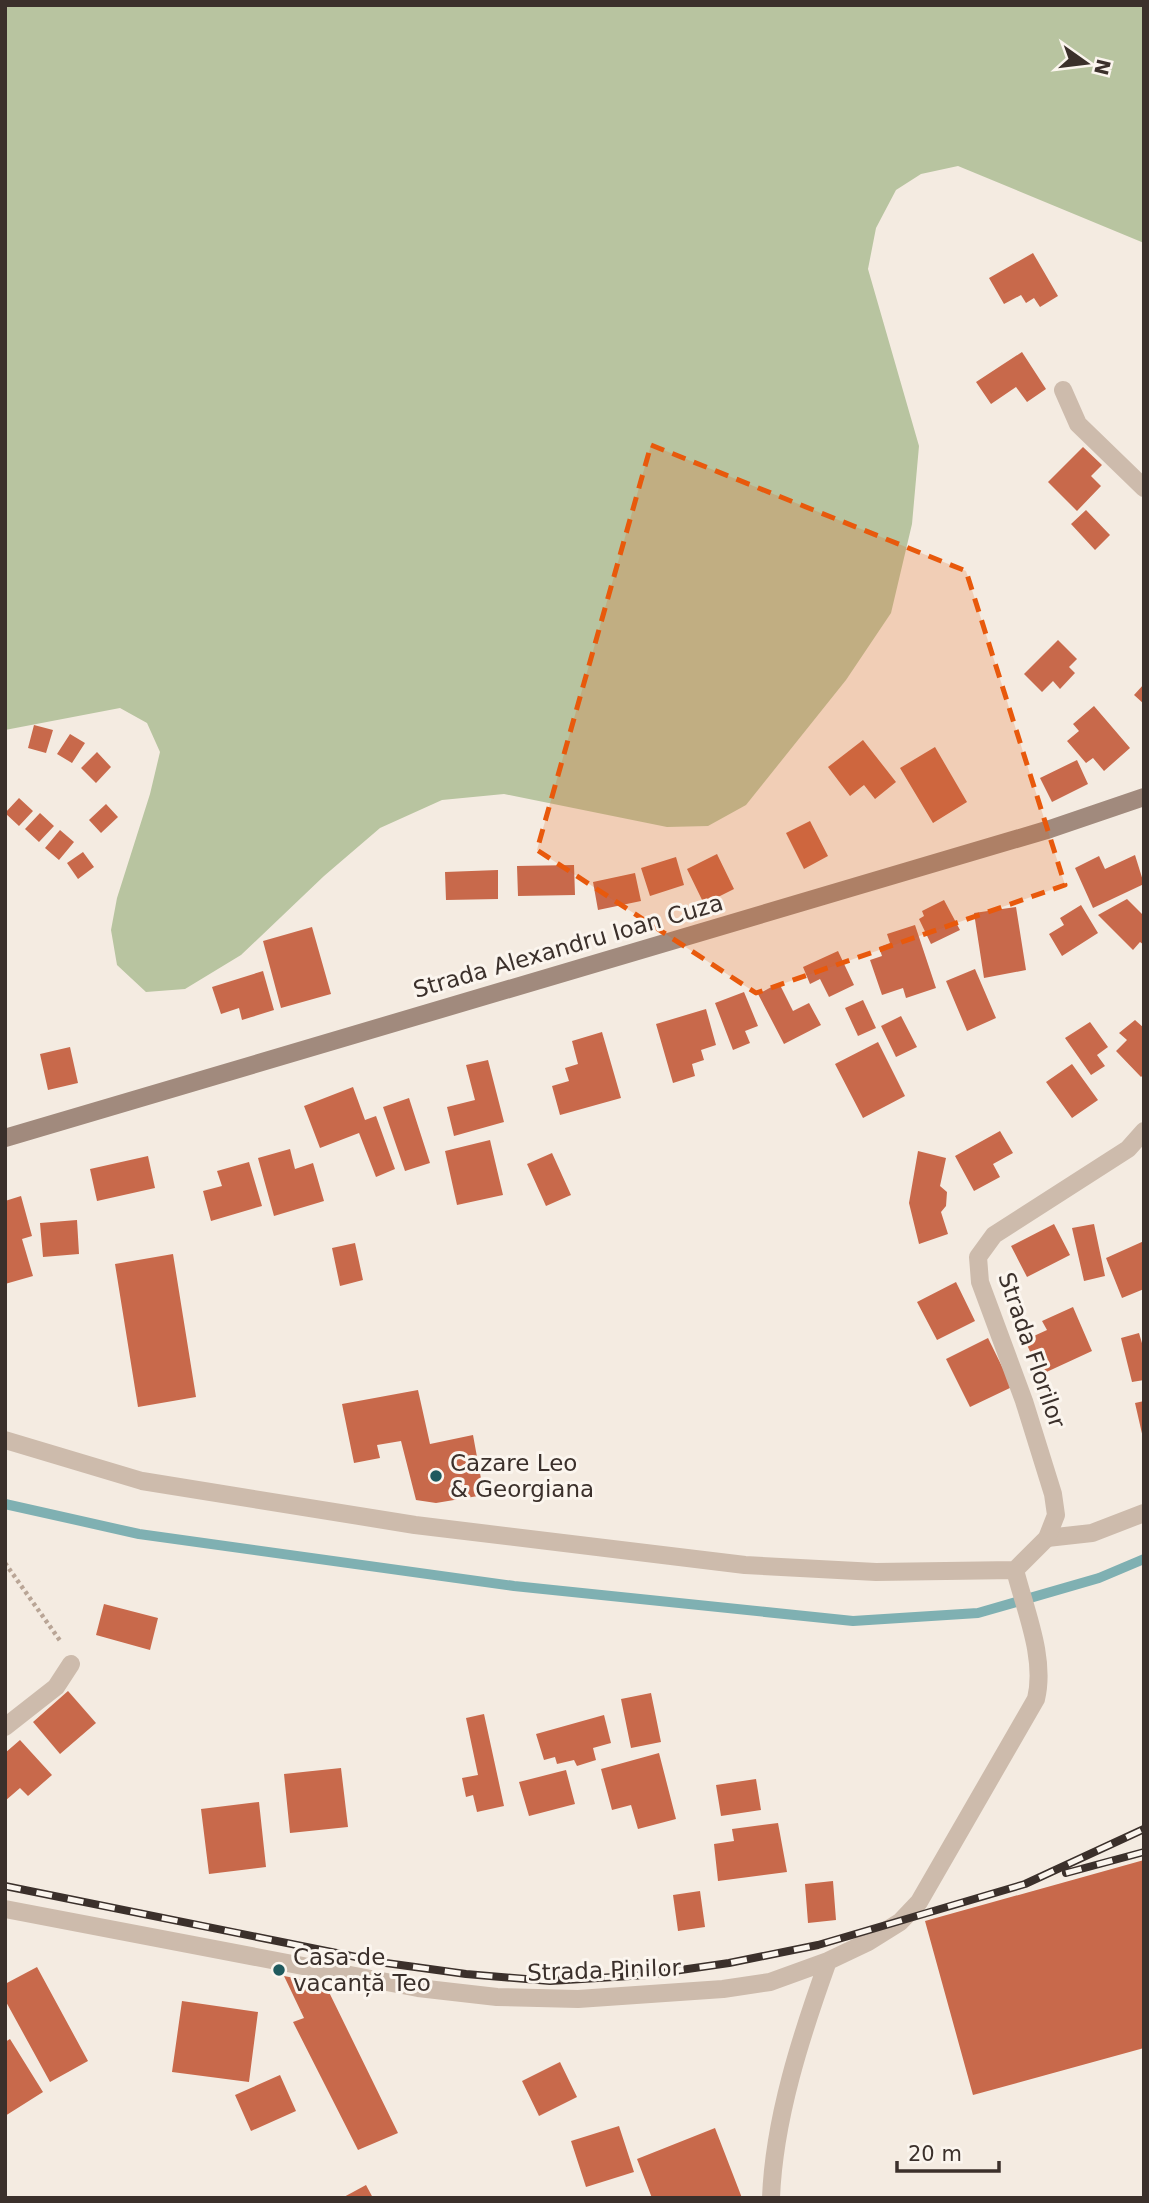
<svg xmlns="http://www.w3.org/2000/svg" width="1149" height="2203" font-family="'DejaVu Sans',sans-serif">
<rect width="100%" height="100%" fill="#f4ebe1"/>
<!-- green -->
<path fill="#b8c4a0" d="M5,5H1144V243L958,166L921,174L896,190L876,228L868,269L919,446L912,524L891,613L846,680L746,805L708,826L667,827L504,794L442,800L380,828L324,876L241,955L185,989L146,992L117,965L111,930L117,898L150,794L160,752L147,723L120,708L5,730Z"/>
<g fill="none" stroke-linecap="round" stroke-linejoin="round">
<!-- stream -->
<path stroke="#7fb0b2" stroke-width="10" d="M5,1504L139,1534L514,1586L853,1621L978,1613L1099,1578L1144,1559"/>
</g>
<!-- building -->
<path fill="#c8694b" d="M1033,253L1058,296L1040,307L1034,298L1026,303L1021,295L1004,304L989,278Z
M1022,352L1046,389L1027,402L1016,387L991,404L976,382Z
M1083,447L1102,465L1091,476L1101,486L1077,511L1048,482Z
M1086,510L1110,535L1095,550L1071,524Z
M1058,640L1077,659L1069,667L1075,673L1060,689L1053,681L1042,692L1024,674Z
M1144,684V704L1134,695Z
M1094,706L1130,748L1104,771L1093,758L1086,763L1067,741L1079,731L1073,724Z
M34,725L53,730L46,753L28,748Z
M70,734L85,743L72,763L57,754Z
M863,740L896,782L875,799L864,785L850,796L828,767Z
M935,747L967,802L933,823L900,768Z
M97,752L111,767L96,783L81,768Z
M1077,760L1088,784L1052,802L1040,778Z
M19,798L33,811L19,826L5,813Z
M106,804L118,817L101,833L89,820Z
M40,813L54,826L39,842L25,829Z
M810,821L828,856L804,869L786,833Z
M60,830L74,842L59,860L45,848Z
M83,852L94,867L78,879L67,863Z
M717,854L734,889L704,904L687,869Z
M1135,855L1144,884L1093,908L1075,868L1099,856L1105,869Z
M676,857L684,885L650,896L641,868Z
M574,865L575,895L518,896L517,866Z
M498,870V899L446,900L445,872Z
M635,873L641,901L598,910L593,882Z
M1127,899L1144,916V945L1140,942L1133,950L1098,915Z
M944,900L960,930L931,944L919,919L924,916L922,911Z
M1081,905L1098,933L1062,956L1049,934L1064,925L1060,918Z
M1016,907L1026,970L984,978L974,913Z
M915,925L936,988L906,998L903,988L882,995L870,960L882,956L879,947L890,943L887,934Z
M312,927L331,994L281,1008L263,941Z
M838,951L854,985L829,997L820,979L810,984L803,967Z
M975,969L996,1018L967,1031L946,981Z
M263,971L274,1010L242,1020L239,1008L221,1014L212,987Z
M779,983L793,1011L809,1003L821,1025L784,1044L758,994Z
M744,992L758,1026L745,1031L750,1043L733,1050L715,1003Z
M863,1000L876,1028L858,1036L845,1008Z
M706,1009L716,1045L701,1050L704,1060L692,1064L695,1076L673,1083L656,1024Z
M901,1016L917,1047L896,1057L881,1026Z
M1135,1020L1144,1028V1074L1141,1077L1116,1051L1127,1040L1119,1033Z
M1090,1022L1108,1047L1097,1055L1105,1066L1091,1075L1065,1038Z
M602,1032L621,1098L560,1115L552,1086L569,1081L565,1068L578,1064L572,1041Z
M878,1042L905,1096L863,1118L835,1064Z
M70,1047L78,1083L48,1090L40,1054Z
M488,1060L504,1122L454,1136L447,1107L475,1100L466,1065Z
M1072,1064L1098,1100L1072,1118L1046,1082Z
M353,1087L365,1120L376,1116L395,1169L376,1177L359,1133L320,1148L304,1106Z
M409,1098L430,1163L405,1171L383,1107Z
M1000,1131L1013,1153L993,1164L1000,1177L974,1191L955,1156Z
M490,1140L503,1195L457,1205L445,1151Z
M290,1149L295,1169L313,1163L324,1201L274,1216L258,1158Z
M918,1151L946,1158L940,1186L947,1192L946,1206L941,1212L948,1234L919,1244L909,1203Z
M552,1153L571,1195L546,1206L527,1164Z
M148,1156L155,1188L97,1201L90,1169Z
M249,1162L262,1206L211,1221L203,1191L222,1186L217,1171Z
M21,1196L32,1236L22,1239L33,1276L5,1284V1201Z
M77,1220L79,1254L43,1257L40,1223Z
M1054,1224L1070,1255L1027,1277L1011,1246Z
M1094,1224L1105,1276L1084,1281L1072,1228Z
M1144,1241V1289L1122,1298L1106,1258Z
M355,1243L363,1280L340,1286L332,1248Z
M173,1254L196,1397L138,1407L115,1264Z
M956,1282L975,1321L937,1340L917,1302Z
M1073,1307L1092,1351L1040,1375L1025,1340L1047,1330L1042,1321Z
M1139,1333L1144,1350V1380L1132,1382L1121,1338Z
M988,1338L1012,1387L970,1407L946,1359Z
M418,1390L430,1444L473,1435L484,1495L436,1503L416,1500L401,1441L377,1445L380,1458L354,1463L342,1404Z
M1144,1401V1438H1143L1135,1403Z
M104,1604L158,1618L150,1650L96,1635Z
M68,1691L96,1723L60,1754L33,1722Z
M651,1693L661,1742L631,1748L621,1699Z
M484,1714L504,1806L477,1812L473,1795L466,1797L462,1778L478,1775L466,1718Z
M604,1715L611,1743L593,1748L596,1760L577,1766L574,1760L557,1764L555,1757L544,1760L536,1734Z
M20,1740L52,1775L28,1796L20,1788L5,1801V1753Z
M659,1753L676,1819L638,1829L631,1805L612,1810L601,1769Z
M341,1768L348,1827L290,1833L284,1774Z
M566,1770L575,1804L529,1816L519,1782Z
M756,1779L761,1810L721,1816L716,1785Z
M259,1802L266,1867L209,1874L201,1809Z
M778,1823L787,1872L718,1881L714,1844L734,1841L732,1829Z
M1144,1860V2048L973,2095L925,1921Z
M833,1881L836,1920L808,1923L805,1884Z
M700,1891L705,1927L678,1931L673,1895Z
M37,1967L88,2061L50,2082L5,2000V1984Z
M284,1976L325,1984L398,2133L358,2150L293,2022L304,2018Z
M182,2001L258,2012L249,2082L172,2072Z
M10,2039L43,2092L5,2116V2042Z
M560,2062L577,2097L539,2116L522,2081Z
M280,2075L296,2111L251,2131L235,2095Z
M619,2126L634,2172L586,2187L571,2141Z
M715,2128L742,2198H652L637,2159Z
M366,2185L373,2198H342Z"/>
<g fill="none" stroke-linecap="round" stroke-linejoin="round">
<!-- path -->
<path stroke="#b9a596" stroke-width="4.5" stroke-dasharray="3.5 3.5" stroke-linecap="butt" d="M5,1563L61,1642"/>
<!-- lane -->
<path stroke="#cdbbac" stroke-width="18" d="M1047,1538L1092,1533L1144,1513"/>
<!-- street -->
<path stroke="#cdbbac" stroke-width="18" d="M1063,390L1078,424L1144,488
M5,1440L142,1481L415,1525L745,1565L876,1572L1015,1570
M1015,1570L1047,1538L1056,1515L1053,1494L1024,1401L980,1282L978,1257L994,1235L1128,1149L1144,1131
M5,1727L56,1687L71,1664
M5,1909L418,1988L497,1997L578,1999L723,1989L770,1982L828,1961L868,1942L900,1922L919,1902L1036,1699C1046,1658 1025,1610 1015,1570
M771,2198C774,2119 801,2036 828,1961"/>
<!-- secondary -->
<path stroke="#a18a7d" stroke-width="18" d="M5,1138L1050,829L1144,797"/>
<defs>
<path id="rail" d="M1066,1873L1144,1852
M5,1886L386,1963L466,1974L550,1981L646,1975L729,1963L818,1945L1025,1884L1144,1829"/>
</defs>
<!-- rail casing -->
<use href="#rail" stroke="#3b302b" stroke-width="8"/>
<!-- rail -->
<use href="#rail" stroke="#fbf5ee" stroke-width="5" stroke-dasharray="16" stroke-linecap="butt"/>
</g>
<!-- marked area -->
<path fill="#e8590c" fill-opacity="0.2" stroke="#e8590c" stroke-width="5" stroke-dasharray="14 9" stroke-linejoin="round" d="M651,445L966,571L1065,885L756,993L537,850Z"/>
<!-- markers -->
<g fill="#1f5a5e" stroke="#fbf5ee" stroke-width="2.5">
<circle cx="436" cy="1476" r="7"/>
<circle cx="279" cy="1970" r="7"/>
</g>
<g text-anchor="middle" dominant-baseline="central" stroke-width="6" stroke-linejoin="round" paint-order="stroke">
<!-- street labels -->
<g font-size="23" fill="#3b302b" stroke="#fbf5ee">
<text transform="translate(568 946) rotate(-16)">Strada Alexandru Ioan Cuza</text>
<text transform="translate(1032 1350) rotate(71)">Strada Florilor</text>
<text transform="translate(604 1970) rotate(-2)">Strada Pinilor</text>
</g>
<!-- poi labels -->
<g font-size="23" fill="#3b302b" stroke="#fbf5ee" text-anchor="start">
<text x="450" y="1463">Cazare Leo<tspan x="450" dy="26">&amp; Georgiana</tspan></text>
<text x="293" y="1957">Casa de<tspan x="293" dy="26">vacanță Teo</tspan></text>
</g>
</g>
<!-- border -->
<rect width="1149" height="2203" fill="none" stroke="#3b302b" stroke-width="14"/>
<!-- north arrow -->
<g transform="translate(1086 63) rotate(104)" stroke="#fbf5ee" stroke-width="5" paint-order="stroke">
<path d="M0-5L12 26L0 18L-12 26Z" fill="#3b302b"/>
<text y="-10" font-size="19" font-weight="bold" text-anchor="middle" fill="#3b302b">N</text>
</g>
<!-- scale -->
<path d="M897 2161v10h102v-10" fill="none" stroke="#3b302b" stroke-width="3.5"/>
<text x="908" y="2161" font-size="21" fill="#3b302b" stroke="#fbf5ee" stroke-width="5" paint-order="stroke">20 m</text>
</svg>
